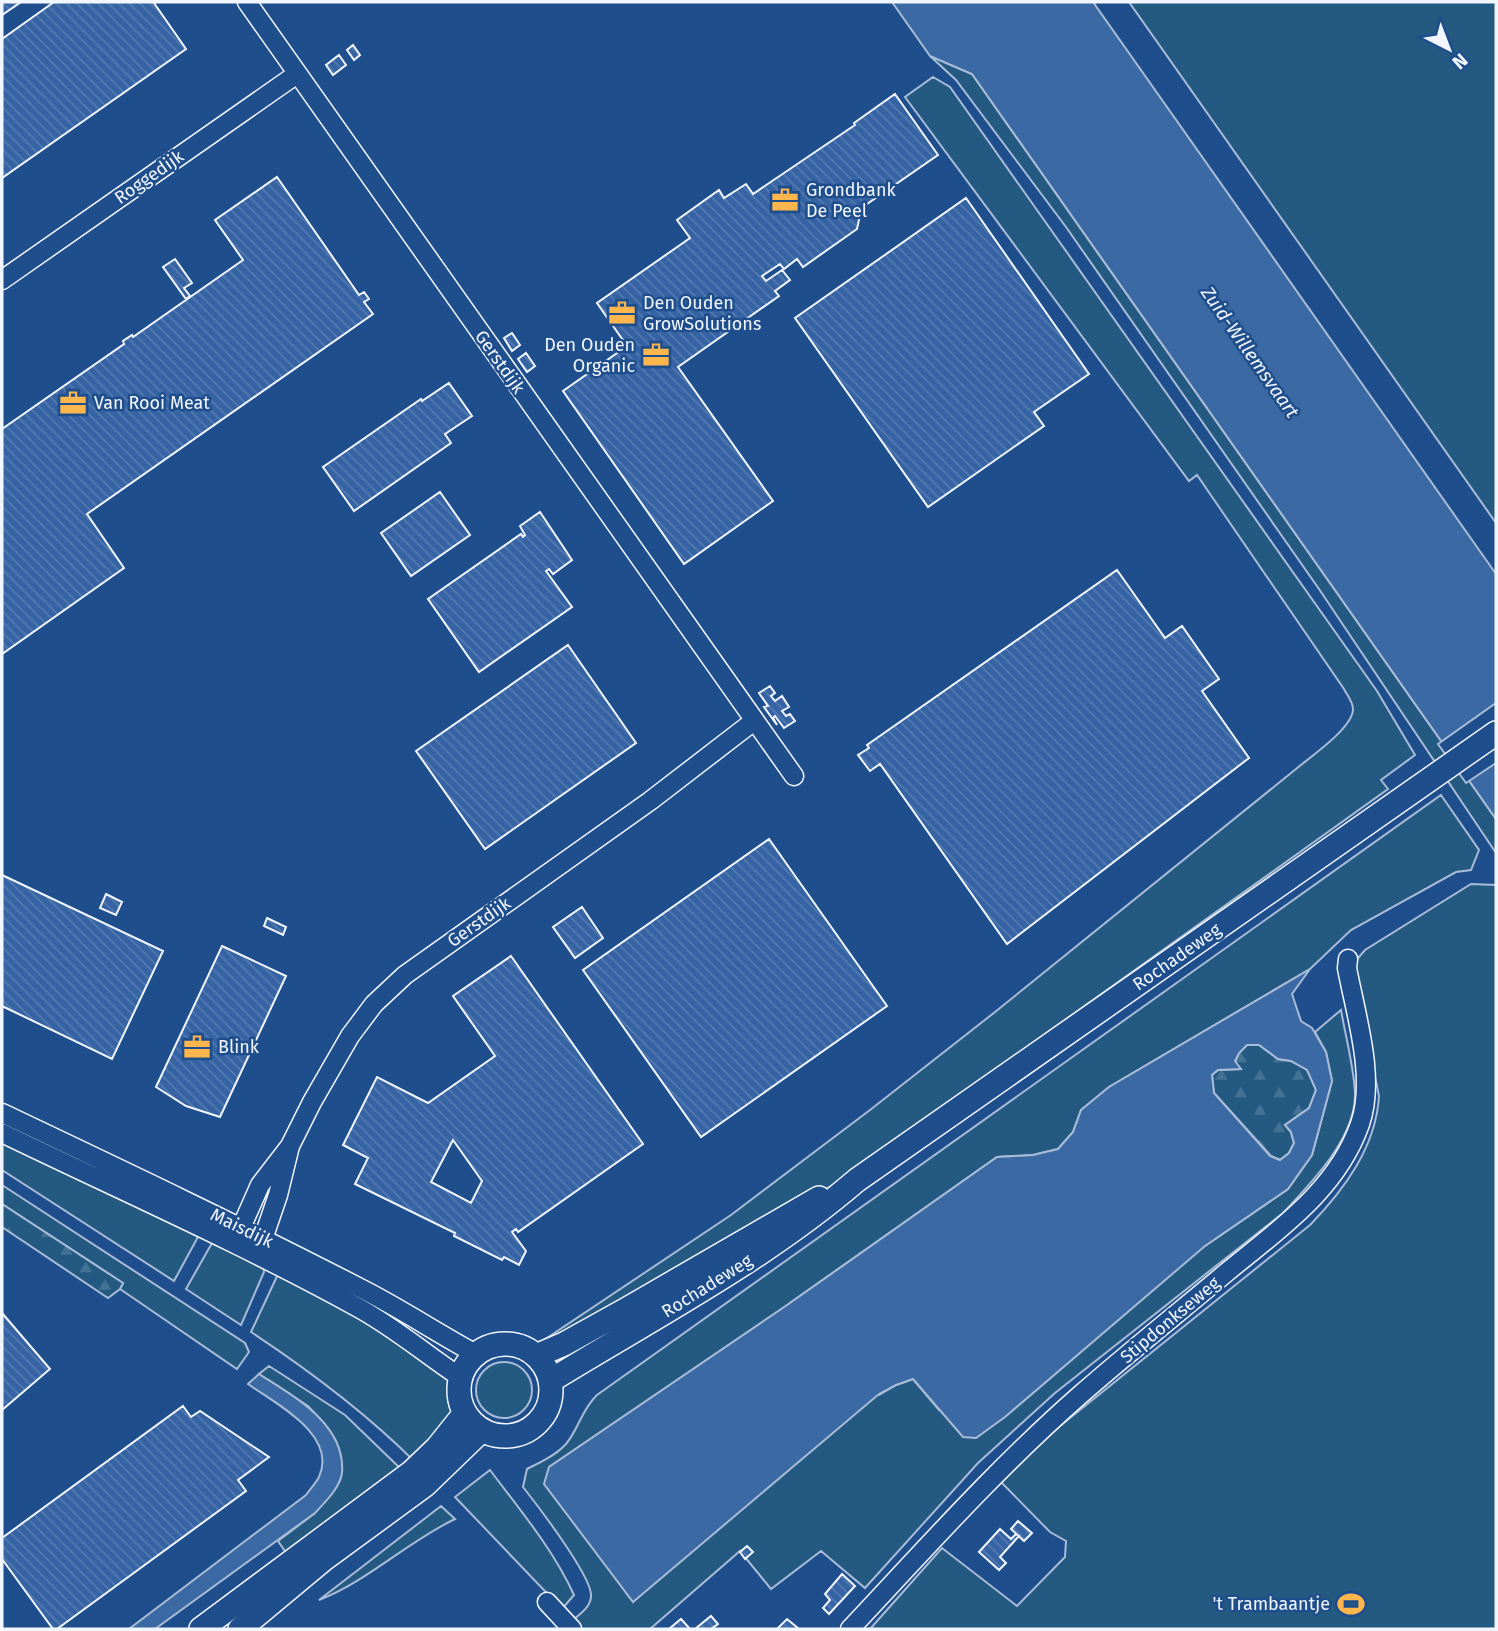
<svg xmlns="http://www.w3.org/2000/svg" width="1498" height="1631" font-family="'Fira Sans',sans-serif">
<defs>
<pattern id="forest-firs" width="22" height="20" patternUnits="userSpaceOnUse" patternTransform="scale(1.75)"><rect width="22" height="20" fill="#245a82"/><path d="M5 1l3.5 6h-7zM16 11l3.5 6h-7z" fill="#447295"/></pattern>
<pattern id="building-back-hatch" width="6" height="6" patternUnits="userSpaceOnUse" patternTransform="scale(1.75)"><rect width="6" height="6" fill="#3563a3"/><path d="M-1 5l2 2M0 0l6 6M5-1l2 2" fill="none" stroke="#537ab1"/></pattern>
</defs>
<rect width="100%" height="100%" fill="#1f4e8c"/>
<!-- grass -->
<path fill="#245a82" stroke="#a8bbd7" stroke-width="2" d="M1129,2H1496V523Z
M930,56L972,74L1496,819V853L1319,589L1066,227L956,80Z
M933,77L950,87L1377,691L1415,755L1381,780L1388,789L840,1181L549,1345L538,1344L731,1215L870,1110L995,1012L1296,769C1310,757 1353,728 1353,709C1353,702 1347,695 1344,689L1197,475L1189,481L905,97Z
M1441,795L1479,850L1471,870L1456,872L1351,930L1310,969L1109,1087L1081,1110L1073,1132L1058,1149L1033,1155L997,1157L790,1303L879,1395L896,1385L913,1379L939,1410L1205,1246L1288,1189L1312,1155L1332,1081L1326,1052L1315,1032L1341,1010C1345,1034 1355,1072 1355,1095C1355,1139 1311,1183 1283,1213L1055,1393L978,1463L865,1588L821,1551L771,1589L740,1551L650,1629H582L573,1620C581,1613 592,1606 591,1594C589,1573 538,1506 523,1487L527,1469C541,1462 556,1455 566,1444C579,1428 582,1409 597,1395Z
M1471,884L1496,885V1629H870L942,1548L1017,1606L1065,1557L1066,1541L1050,1532L1001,1482L1025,1457L1060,1426L1310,1225C1344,1190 1376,1147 1379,1096L1352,965L1365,950Z
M2,1142L199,1235L174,1281L2,1170Z
M2,1185L245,1343L249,1352L237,1369L120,1289L123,1283L2,1204Z
M212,1243L263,1265L264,1272L241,1325L186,1289Z
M279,1272L343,1307L445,1373L453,1391V1410L415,1462C365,1412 310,1371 251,1332Z
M476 1390a28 28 0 1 1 56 0a28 28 0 1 1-56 0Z
M269,1366L345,1415L404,1472L289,1557L278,1541L315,1513L340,1457L336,1441L324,1423L308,1406L259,1374Z
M490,1470C520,1510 553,1549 574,1595L562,1609L455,1497Z
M441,1506L455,1519C407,1542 368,1581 319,1600Z"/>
<!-- forest -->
<path fill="url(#forest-firs)" stroke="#a8bbd7" stroke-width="2" d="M1247,1045H1259L1278,1059L1291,1061L1308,1070L1316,1090L1309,1108L1285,1125L1291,1132L1294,1143L1289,1153L1280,1160L1271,1156L1214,1093L1212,1075L1218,1070L1240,1069L1235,1062L1239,1053Z
M2,1204L123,1283L120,1289L108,1298L2,1227Z"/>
<!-- water -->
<path fill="#3b69a3" stroke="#a8bbd7" stroke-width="2" fill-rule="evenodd" d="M892,2H1093L1496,574V819L972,74L930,56ZM1459,731L1486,769L1478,774L1452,736Z
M1310,969L1292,994L1301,1021L1312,1028L1326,1052L1332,1081L1312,1155L1288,1189L1205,1246L1005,1417L976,1438L963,1437L913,1379L896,1385L879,1394L633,1602L544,1484L549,1467L790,1303L997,1157L1033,1155L1058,1149L1073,1132L1081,1110L1109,1087ZM1247,1045H1259L1278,1059L1291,1061L1307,1070L1316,1090L1309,1108L1285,1125L1291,1132L1294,1143L1289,1153L1280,1160L1270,1156L1214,1093L1212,1075L1218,1070L1241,1069L1235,1061L1239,1053Z
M259,1374C293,1396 346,1424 342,1473C340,1488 325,1502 315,1513L155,1629H129L306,1495C310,1489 316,1483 319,1477C338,1435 276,1404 248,1384Z"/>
<!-- pier -->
<path fill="#1f4e8c" stroke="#a8bbd7" stroke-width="2" d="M1496,703V763L1466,783L1438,744Z"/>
<!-- building -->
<path fill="url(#building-back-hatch)" stroke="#f2f6ff" stroke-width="2" fill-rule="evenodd" d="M2,2H21L2,15Z
M54,2H156L154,3L186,49L2,178V39Z
M353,45L360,55L354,60L347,50Z
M339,55L346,65L333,75L326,65Z
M895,94L938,155L857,211L860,215L857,229L803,267L797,259L784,269L780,264L762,276L766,281L782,270L790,280L775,291L779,296L678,367L773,501L684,564L563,391L627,346L597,303L690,238L677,220L719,190L724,198L746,184L753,194L855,125L854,123Z
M277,177L359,295L364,292L369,299L364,302L373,314L87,514L124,568L2,654V429L124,344L123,341L132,335L133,337L243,260L215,220Z
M966,198L1089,374L1034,412L1044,426L928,507L795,318Z
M175,259L192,283L184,288L190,296L186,299L163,267Z
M512,333L520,345L512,351L504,338Z
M526,353L535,366L527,372L518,359Z
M449,383L472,416L445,434L451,443L354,511L323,467L421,399L422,401Z
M440,492L470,535L411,576L381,533Z
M540,512L572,560L553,574L549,569L546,571L572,607L479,672L428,599L521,534L523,537L525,535L520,526Z
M1117,570L1165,638L1182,626L1219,679L1202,691L1249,758L1007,944L880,764L870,771L858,755L869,748L867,745Z
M568,645L636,743L485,849L416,751Z
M770,686L775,693L771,696L775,701L782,696L789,707L782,711L786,716L790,714L795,721L784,728L775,716L773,718L777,725L764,707L768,706L759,693Z
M769,839L887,1006L701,1137L583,970Z
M2,875L163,951L112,1059L2,1006Z
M106,894L122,902L116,915L100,908Z
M582,907L603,938L575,958L553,927Z
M267,918L286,927L283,935L264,926Z
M222,946L286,976L220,1117L186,1106L156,1087Z
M511,956L643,1144L518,1232L516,1229L512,1232L526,1251L519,1265L504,1257L502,1260L454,1236L455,1233L355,1184L368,1158L343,1145L377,1077L428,1103L495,1056L453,996ZM453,1140L482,1181L471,1203L431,1182Z
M2,1313L50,1369L2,1410Z
M183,1406L191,1417L200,1411L269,1457L238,1480L246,1491L57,1629H53L2,1559V1538Z
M1018,1521L1032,1533L1024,1541L1011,1529Z
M1000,1529L1011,1539L1016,1534L1019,1536L1000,1557L1006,1563L999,1570L979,1552Z
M747,1546L753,1552L745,1559L740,1552Z
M842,1574L855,1586L829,1614L823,1608L830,1600L825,1594Z
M711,1616L718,1624L711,1629H695Z
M681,1619L690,1629H669Z
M787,1619L799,1629H777Z"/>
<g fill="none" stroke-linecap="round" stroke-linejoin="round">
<defs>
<path id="minor" d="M247,2L794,776
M2,280L297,74
M2,1113C122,1170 242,1227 360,1288C400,1308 437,1333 476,1354
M2,1133C120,1190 240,1243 355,1306C393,1326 425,1354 460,1377
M290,1146L278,1195L263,1239L245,1249L241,1228L260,1185L290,1146L312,1102L350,1036L374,1004L405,975L650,801L754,721
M547,1602L572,1629
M850,1629C925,1549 998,1467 1080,1395C1128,1353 1178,1313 1227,1272C1278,1230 1337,1190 1360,1124C1376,1078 1356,1016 1347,968L1348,959"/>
<path id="major" d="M459 1390a46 46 0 1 1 92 0a46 46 0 1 1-92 0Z
M536,1356L564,1344L627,1309L819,1198
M550,1381C654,1317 764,1260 857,1180L1496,733
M201,1629L412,1472L437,1448L465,1413
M240,1629L324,1559L425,1485L482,1430"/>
</defs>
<!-- minor casing -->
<use href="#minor" stroke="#f2f6ff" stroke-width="21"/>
<!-- major casing -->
<use href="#major" stroke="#f2f6ff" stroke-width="26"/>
<!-- minor -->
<use href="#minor" stroke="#1f4e8c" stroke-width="18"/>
<!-- major -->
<use href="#major" stroke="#1f4e8c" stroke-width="23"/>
</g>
<!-- icons -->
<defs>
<symbol id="office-bare" viewBox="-9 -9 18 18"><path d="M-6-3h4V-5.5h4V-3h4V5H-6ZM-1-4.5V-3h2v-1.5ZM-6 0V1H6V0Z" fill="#ffb74d" stroke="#1f4e8c" stroke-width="2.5" paint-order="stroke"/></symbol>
<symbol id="stadium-bare" viewBox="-9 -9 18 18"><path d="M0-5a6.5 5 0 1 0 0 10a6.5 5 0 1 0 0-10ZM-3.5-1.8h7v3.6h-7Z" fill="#ffb74d" stroke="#1f4e8c" stroke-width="2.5" paint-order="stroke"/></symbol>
</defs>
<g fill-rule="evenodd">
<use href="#office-bare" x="766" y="181" width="38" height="38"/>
<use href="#office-bare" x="603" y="294" width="38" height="38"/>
<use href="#office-bare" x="637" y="336" width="38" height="38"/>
<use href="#office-bare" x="54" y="384" width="38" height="38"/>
<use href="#office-bare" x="178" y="1028" width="38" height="38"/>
<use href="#stadium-bare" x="1332" y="1585" width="38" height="38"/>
</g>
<g text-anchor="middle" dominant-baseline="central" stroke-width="5" stroke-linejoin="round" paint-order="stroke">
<!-- street labels -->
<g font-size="18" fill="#f2f6ff" stroke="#1f4e8c">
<text transform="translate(149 177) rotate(-35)">Roggedijk</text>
<text transform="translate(500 362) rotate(55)">Gerstdijk</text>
<text transform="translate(479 922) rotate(-35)">Gerstdijk</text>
<text transform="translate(1177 957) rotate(-35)">Rochadeweg</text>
<text transform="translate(242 1228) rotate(26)">Maisdijk</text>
<text transform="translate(707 1286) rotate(-32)">Rochadeweg</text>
<text transform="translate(1170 1320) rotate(-40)">Stipdonkseweg</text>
</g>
<!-- poi labels -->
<g font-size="18" fill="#f2f6ff" stroke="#1f4e8c" text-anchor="start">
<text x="806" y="190">Grondbank<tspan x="806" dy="21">De Peel</tspan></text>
<text x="643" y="303">Den Ouden<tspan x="643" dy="21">GrowSolutions</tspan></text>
<text x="635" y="345" text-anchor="end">Den Ouden<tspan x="635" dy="21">Organic</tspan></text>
<text x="94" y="403">Van Rooi Meat</text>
<text x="218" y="1047">Blink</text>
<text x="1330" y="1604" text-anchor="end">'t Trambaantje</text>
</g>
<!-- water labels -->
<g font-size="19" font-style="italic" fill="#f2f6ff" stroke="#1f4e8c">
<text transform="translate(1250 352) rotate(55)">Zuid-Willemsvaart</text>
</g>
</g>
<!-- border -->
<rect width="1498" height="1631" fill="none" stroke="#f2f6ff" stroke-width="7"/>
<!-- north arrow -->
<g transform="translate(1449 49) rotate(138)" stroke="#1f4e8c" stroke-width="5" paint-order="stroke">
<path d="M0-5L12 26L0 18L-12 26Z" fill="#f2f6ff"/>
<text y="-10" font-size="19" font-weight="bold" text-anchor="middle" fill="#f2f6ff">N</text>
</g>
</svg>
